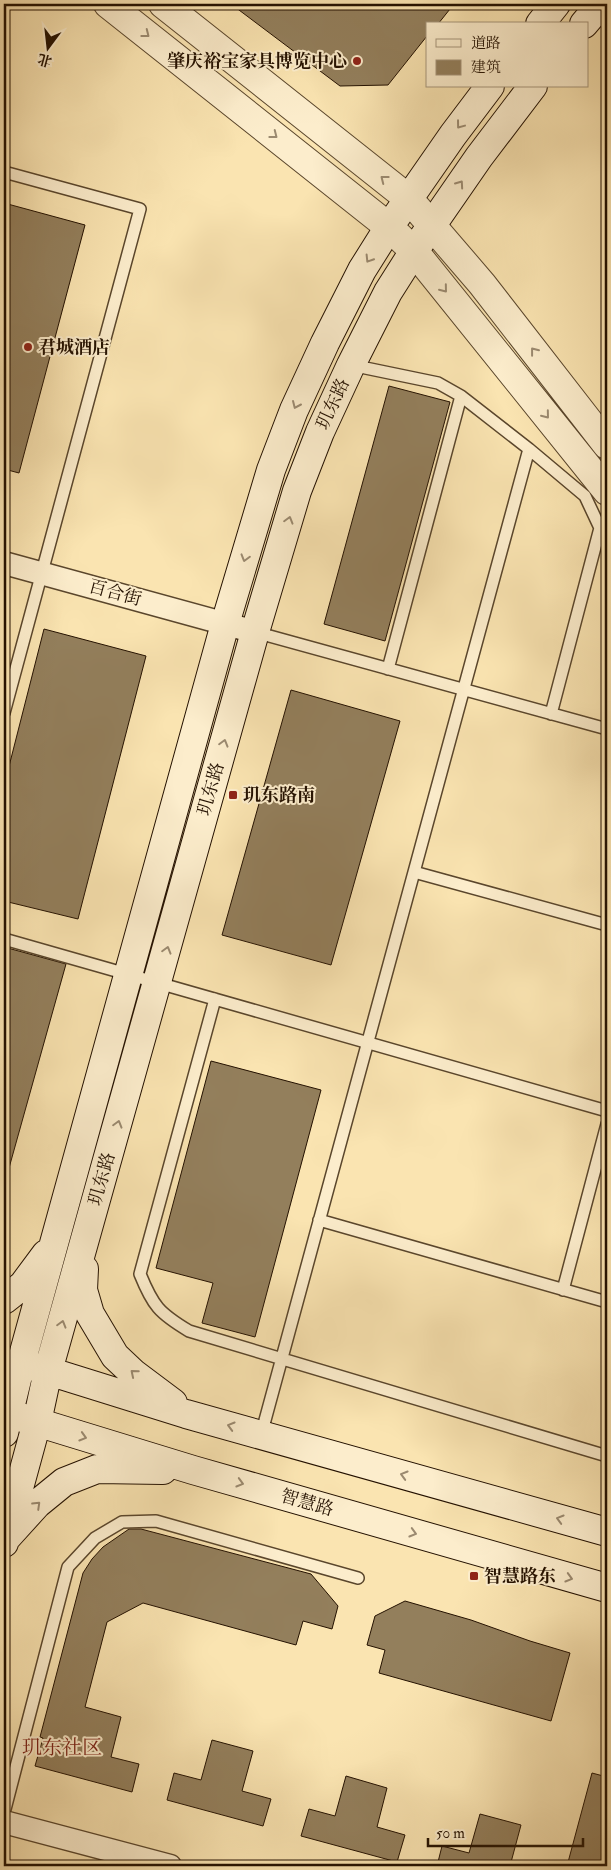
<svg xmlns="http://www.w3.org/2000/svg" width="611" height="1870" font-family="'IM FELL Double Pica','Noto Serif SC',serif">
<rect width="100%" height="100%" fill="#fae4b1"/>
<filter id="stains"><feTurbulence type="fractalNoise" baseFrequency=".004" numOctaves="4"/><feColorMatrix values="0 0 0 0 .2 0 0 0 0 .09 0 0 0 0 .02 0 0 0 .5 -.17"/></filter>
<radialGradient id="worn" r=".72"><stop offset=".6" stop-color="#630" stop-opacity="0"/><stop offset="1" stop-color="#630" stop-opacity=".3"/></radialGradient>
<!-- building -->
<path fill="#937f5c" stroke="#241100" d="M231,4H454L438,24H427V36L388,85L340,86Z
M4,203L85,225L19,473L4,469Z
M389,386L450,402L385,641L324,624Z
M44,629L146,656L78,919L4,901V786Z
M291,690L400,721L331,965L222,935Z
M4,947L66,964L9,1168L4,1167Z
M211,1061L321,1090L255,1337L202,1323L213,1283L156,1268Z
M129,1529H141L311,1574L338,1606L332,1629L303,1621L296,1645L143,1603L107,1622L85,1707L121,1717L111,1757L139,1764L132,1792L35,1766L43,1738L40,1737L83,1573L92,1559L103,1547Z
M405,1601L471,1620L530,1641L570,1653L551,1721L379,1673L385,1650L367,1645L375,1616Z
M212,1740L253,1751L242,1791L271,1799L263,1826L167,1800L174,1773L201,1780Z
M592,1773L607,1777V1866H567Z
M346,1776L387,1788L377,1827L405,1835L397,1862L301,1836L309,1809L335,1816Z
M480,1814L521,1825L510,1866H437L442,1846L469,1853Z"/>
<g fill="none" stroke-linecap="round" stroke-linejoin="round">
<defs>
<path id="service" d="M4,172L140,209L4,713
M351,365L438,383L461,396L529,449L585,496L600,528L551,714
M255,632L607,729
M388,669L461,396
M414,872L607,925
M4,939L607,1111
M215,999L140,1274C153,1306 159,1313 189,1331L607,1456
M319,1220L607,1302
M563,1290L607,1124
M261,1435L529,449
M4,1813L68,1567L95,1538L122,1522L156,1521L358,1578"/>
<path id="minor" d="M4,563L255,632
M4,1822L170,1866"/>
<path id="tertiary" d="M108,4L389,227L414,251L607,491
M163,4L409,199L482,284L607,445"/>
<path id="secondary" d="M540,24L556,4
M584,24L601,4
M84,1269L83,1290L90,1314L115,1356L133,1373L173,1403
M4,1300L23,1285L46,1254
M32,1366L186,1414L607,1532
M20,1417L193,1470L607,1588
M4,1433L21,1363L225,624L271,470L294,410L325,343L362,270L389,227L453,135L490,86
M8,1536L37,1504L64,1482L97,1469L163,1470
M4,1543L37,1422L48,1371L255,632L297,491L320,432L351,365L388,292L414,251L479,157L533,86"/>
</defs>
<!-- service casing -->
<use href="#service" stroke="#5a462c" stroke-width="14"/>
<!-- minor casing -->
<use href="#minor" stroke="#5a462c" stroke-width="25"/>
<!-- tertiary casing -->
<use href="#tertiary" stroke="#5a462c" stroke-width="30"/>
<!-- secondary casing -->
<use href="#secondary" stroke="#241100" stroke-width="30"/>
<!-- service -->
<use href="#service" stroke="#fcedcc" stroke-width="11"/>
<!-- minor -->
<use href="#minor" stroke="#fcedcc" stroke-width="22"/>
<!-- tertiary -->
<use href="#tertiary" stroke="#fcedcc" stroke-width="28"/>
<!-- secondary -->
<use href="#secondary" stroke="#fcedcc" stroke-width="28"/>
</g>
<!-- one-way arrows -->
<defs><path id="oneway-chevron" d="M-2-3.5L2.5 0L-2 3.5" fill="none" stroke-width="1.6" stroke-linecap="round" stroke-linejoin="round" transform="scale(1.25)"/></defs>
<g stroke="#9b8a70">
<use href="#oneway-chevron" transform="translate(146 34) rotate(38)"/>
<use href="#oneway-chevron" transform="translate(460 125) rotate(127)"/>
<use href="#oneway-chevron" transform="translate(274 135) rotate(38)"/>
<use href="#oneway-chevron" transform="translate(384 179) rotate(-142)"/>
<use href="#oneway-chevron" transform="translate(460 184) rotate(-55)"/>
<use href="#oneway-chevron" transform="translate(369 259) rotate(122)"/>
<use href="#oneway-chevron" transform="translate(444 289) rotate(51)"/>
<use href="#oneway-chevron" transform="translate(534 351) rotate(-128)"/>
<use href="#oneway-chevron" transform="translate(296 405) rotate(114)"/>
<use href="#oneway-chevron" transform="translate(546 415) rotate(51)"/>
<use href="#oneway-chevron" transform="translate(289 520) rotate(-74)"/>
<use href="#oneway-chevron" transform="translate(245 558) rotate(106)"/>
<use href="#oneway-chevron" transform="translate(224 743) rotate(-74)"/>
<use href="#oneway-chevron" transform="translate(167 950) rotate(-74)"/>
<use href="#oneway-chevron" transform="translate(118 1124) rotate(-74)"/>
<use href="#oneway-chevron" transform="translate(62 1324) rotate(-74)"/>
<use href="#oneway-chevron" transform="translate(134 1373) rotate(-140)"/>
<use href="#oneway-chevron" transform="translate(231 1426) rotate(-164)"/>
<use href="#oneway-chevron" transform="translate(83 1437) rotate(17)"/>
<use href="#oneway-chevron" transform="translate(404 1475) rotate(-164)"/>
<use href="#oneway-chevron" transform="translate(240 1483) rotate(16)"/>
<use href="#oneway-chevron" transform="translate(37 1505) rotate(-44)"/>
<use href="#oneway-chevron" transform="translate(560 1519) rotate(-164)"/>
<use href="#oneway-chevron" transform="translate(413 1533) rotate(16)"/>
<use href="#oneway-chevron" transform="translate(569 1578) rotate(16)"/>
</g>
<!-- markers -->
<g fill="#8f2418" stroke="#fcedcc" stroke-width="2">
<circle cx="357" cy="61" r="5"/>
<circle cx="28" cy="347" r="5"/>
<rect x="228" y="790" width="10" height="10" rx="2.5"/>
<rect x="469" y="1571" width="10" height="10" rx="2.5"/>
</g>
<g text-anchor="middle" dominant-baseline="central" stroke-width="4" stroke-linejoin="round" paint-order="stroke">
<!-- poi labels -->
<g font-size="18" font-weight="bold" fill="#241100" stroke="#fcedcc" text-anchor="start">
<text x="347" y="61" text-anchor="end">肇庆裕宝家具博览中心</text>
<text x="38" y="347">君城酒店</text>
<text x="243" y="795">玑东路南</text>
<text x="484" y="1576">智慧路东</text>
</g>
<!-- street labels -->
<g font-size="18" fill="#241100" stroke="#fcedcc">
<text transform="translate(333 404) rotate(-65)">玑东路</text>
<text transform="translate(115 593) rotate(15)">百合街</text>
<text transform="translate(211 789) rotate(-74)">玑东路</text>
<text transform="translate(102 1179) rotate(-74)">玑东路</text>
<text transform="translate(307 1503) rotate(16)">智慧路</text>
</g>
<!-- quarter labels -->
<g font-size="20" fill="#7a1f14" stroke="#fcedcc">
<text x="62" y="1747">玑东社区</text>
</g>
</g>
<!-- margin -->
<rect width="611" height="1870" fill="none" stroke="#fae4b1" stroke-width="20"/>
<rect x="5" y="5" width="601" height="1860" fill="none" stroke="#241100" stroke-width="2.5"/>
<rect x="10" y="10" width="591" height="1850" fill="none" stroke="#241100"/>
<!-- legend -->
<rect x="426" y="22" width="162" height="65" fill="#fcedcc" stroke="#a6957a"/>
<rect x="436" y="39" width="25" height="8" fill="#fcedcc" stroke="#a6957a"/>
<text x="471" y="48" font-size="15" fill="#241100">道路</text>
<rect x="436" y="60" width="25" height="15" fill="#937f5c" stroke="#a6957a"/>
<text x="471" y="72" font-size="15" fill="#241100">建筑</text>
<!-- north arrow -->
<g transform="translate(48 48) rotate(195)" stroke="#fcedcc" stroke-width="4" paint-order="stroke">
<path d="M0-4L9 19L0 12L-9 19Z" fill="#241100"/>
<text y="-8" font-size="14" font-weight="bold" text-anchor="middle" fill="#241100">北</text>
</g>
<!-- scale -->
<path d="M428 1838v8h155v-8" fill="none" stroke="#241100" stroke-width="2.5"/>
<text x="436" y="1838" font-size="15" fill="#241100" stroke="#fcedcc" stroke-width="4" paint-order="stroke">50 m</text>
<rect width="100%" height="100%" filter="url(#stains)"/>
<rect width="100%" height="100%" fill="url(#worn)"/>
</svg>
